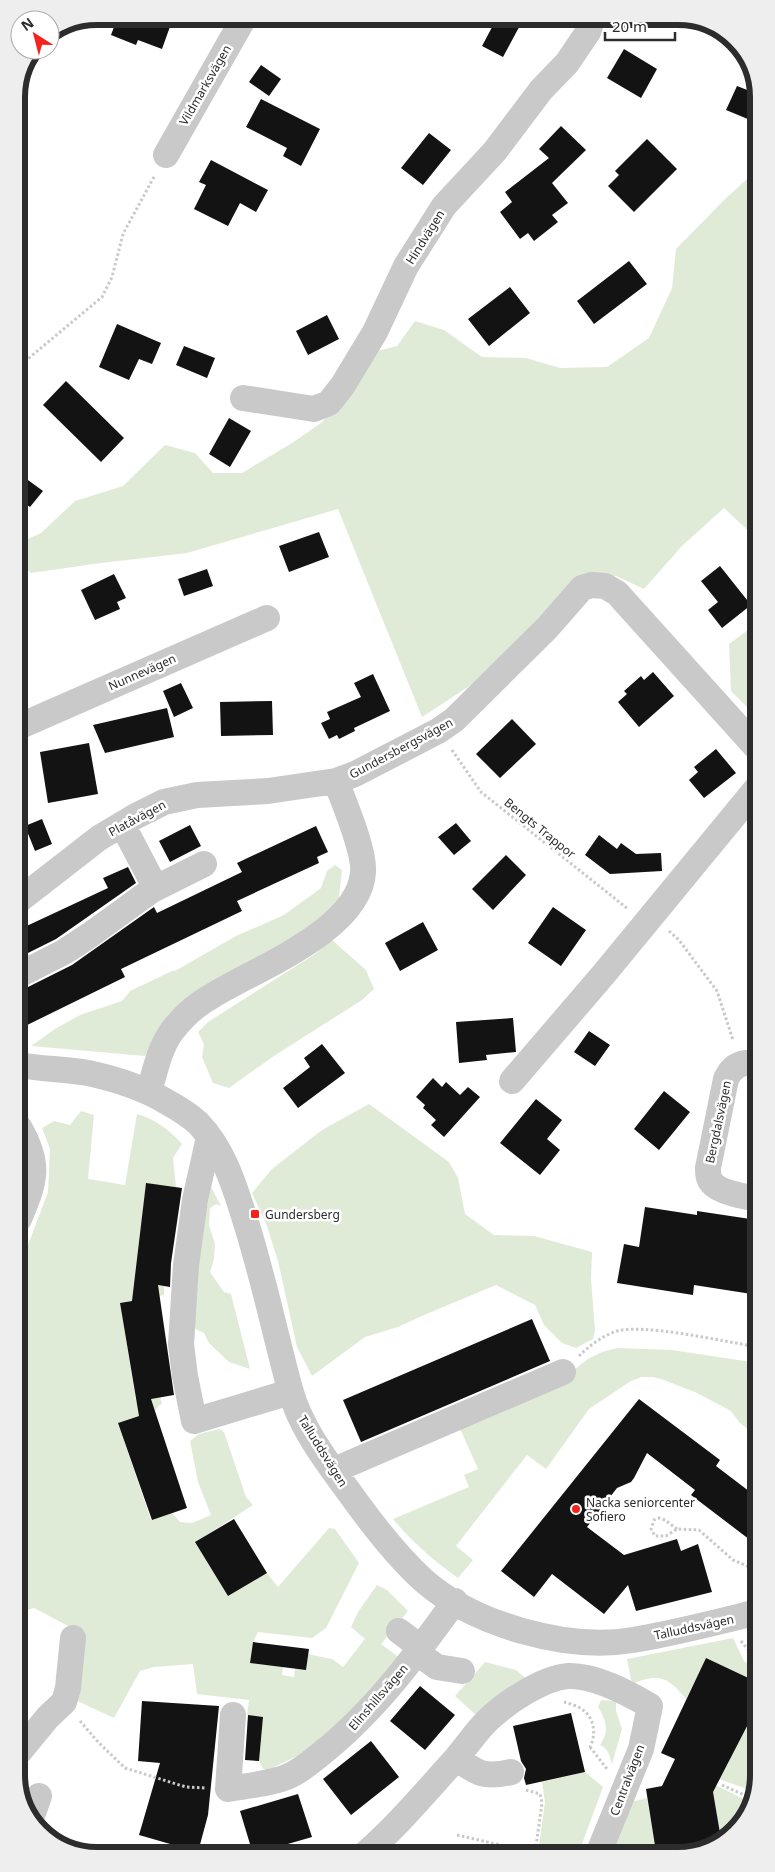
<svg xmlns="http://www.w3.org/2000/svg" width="775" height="1872" font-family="'Noto Sans',sans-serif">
<rect width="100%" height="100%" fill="#fff"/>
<!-- green -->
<path fill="#e0ebd7" d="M755,172L756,538L724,508L682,546L644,589L616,576L594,578L494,670L422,717L338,509L187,553L101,563L31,573L18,561L17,544L41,533L75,501L123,486L165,445L195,453L213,473H242L292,443L321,423L353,390L377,351L397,346L415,321L444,330L482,357L526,358L560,368L607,367L649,338L672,288L676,249L726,198Z
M756,624V716L731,691L729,644Z
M335,865L342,870L338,906L151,1044L145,1056L31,1046L55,1029L80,1015L122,1001L130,991L172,971H175L236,936L284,915L321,888L327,871Z
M332,940L366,970L374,989L362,1000L274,1056L229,1088L213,1083L202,1057L204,1044L198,1032L208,1022L315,954Z
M369,1104L449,1162L458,1178L465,1214L494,1235L534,1236L592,1252L591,1279L595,1330L593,1339L576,1348L562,1343L544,1325L535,1305L496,1285L424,1315L398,1327L365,1337L312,1376L297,1347L278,1261L267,1226L252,1193L272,1169L322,1130Z
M81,1111L94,1115L88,1179L125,1185L137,1114C153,1118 171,1131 182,1144L173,1158L176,1187L146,1184L135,1282L164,1286V1295L120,1303L136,1401L160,1397L162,1403L155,1410L118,1423L151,1520L172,1513L180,1522L192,1523L211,1515L198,1482L190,1441L199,1434L219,1429L224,1432L246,1497L253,1505L196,1542L228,1596L267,1573L278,1587L329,1528L335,1529L359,1563L326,1628L312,1638L258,1632L253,1642L250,1663L283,1667L282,1675L294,1677L295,1668L306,1669L308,1654L332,1659L343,1667L365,1639L351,1627L358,1612L377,1585L387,1590L408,1611L381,1644L400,1658L346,1719L297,1756L268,1770L263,1769L259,1761L263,1717L247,1715L249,1700L197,1694L193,1664L154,1667L140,1671L114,1718L73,1699L72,1628L34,1608L20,1612L19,1262L28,1245L48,1192L50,1149L42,1128L54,1121L70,1125Z
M211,1187L221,1206L216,1204L210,1208L209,1225L215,1244L214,1259L210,1272L224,1292L231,1294L250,1369L229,1362L209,1343L204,1333L193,1328L191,1285Z
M618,1348L672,1350L758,1363V1438L739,1422L731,1411L697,1393L664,1380L653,1377H642L631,1381L589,1409L546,1469L527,1455L456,1546L473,1560L458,1578C433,1560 413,1543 393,1519L469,1487L464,1475L478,1469L458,1424L568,1376C584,1360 596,1352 618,1348Z
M733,1638L744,1661L758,1671L759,1683L706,1659L686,1699C668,1677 659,1673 632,1684L627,1659Z
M485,1662L516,1670L528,1680L477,1716L455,1696Z
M601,1700L616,1701V1711L622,1729L612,1764C609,1755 609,1749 600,1745C610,1731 606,1720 598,1707Z
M759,1703V1775L753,1791L719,1779Z
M585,1772L603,1787L579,1852L538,1853L545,1802L542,1782Z
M711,1783L750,1802L742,1824L721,1839Z
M647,1798L656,1852H611L631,1802Z"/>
<!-- building -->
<path fill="#131313" d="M118,16H159L172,21L162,49L138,40L136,45L111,35Z
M498,16H525L503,57L482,46Z
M624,49L657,69L641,98L607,78Z
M261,65L281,79L269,96L249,82Z
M737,86L755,93V122L726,110Z
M261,99L320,129L301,166L283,156L287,148L246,127Z
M561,126L586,150L552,183L568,203L552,215L558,222L534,241L528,233L520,239L500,212L512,202L505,192L549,158L539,149Z
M429,133L451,150L423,185L401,168Z
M647,139L677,169L634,212L608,186L619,175L615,171Z
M211,160L268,190L256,212L240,203L228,226L194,209L206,185L199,182Z
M629,261L647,284L594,324L577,301Z
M510,287L530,313L489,346L468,319Z
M327,315L339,339L308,355L296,331Z
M117,324L161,343L152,364L139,359L129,380L99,367Z
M184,346L215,358L207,378L176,365Z
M66,381L124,438L101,462L43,405Z
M229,418L251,431L230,467L209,454Z
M17,472L43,491L30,507L17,498Z
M319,532L329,557L289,572L279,546Z
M720,566L751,605L722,628L708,610L718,602L701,581Z
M207,569L213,586L184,596L178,579Z
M114,574L126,598L117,602L120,609L95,620L81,590Z
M653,672L674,696L639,727L618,702L627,694L624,691L641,676L644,680Z
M373,674L390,711L354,728L355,731L339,739L337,735L329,739L321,723L330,719L327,712L361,697L354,683Z
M181,683L193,708L174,717L163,691Z
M272,701L273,735L221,736L220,702Z
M167,708L174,737L105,753L93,725Z
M512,719L536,744L500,778L476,754Z
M89,743L98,794L48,803L40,752Z
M716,749L736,773L704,798L689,780L698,772L694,767Z
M42,819L52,844L35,851L25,826Z
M456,823L471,841L454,855L438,837Z
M190,825L201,846L170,862L159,841Z
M316,826L328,852L317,857L319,863L237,901L242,911L121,969L125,977L19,1029V990L26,988L72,965L154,907L157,913L242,872L237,863Z
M599,835L617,849L621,843L636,854L661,853L662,871L610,874L585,855Z
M506,855L526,875L493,910L472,889Z
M128,867L136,883L56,939L18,958V930L108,888L103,878Z
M553,907L586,930L561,966L528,943Z
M423,922L438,950L400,971L385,943Z
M513,1018L516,1052L486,1055L487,1060L459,1063L456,1022Z
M589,1031L610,1045L595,1066L574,1052Z
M322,1044L345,1073L298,1108L283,1088L310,1067L304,1058Z
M433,1078L442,1087L446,1082L460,1095L468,1087L480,1097L444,1137L431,1125L436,1120L423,1108L425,1105L416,1097Z
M664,1091L690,1112L659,1150L634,1129Z
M536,1099L562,1120L547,1139L560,1150L540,1175L500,1143Z
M146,1183L182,1188L171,1263L170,1287L158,1285L174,1395L151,1399L187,1508L152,1520L118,1423L139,1416L120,1303L132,1301Z
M645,1207L697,1215V1211L757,1220L758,1295L694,1285L693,1295L617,1283L624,1244L639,1247Z
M532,1319L550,1361L361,1442L343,1400Z
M639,1399L720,1460L716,1466L758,1498V1546L691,1495L695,1490L647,1453L634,1478L631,1482L617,1488L587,1527L624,1555L677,1539L681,1551L698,1544L712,1592L636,1611L628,1585L604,1614L552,1574L534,1597L501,1571Z
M234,1519L267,1573L228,1596L195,1542Z
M253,1642L309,1649L306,1670L250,1663Z
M706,1658L759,1683V1703L713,1792L721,1839L703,1852H656L646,1789L662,1786L675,1759L661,1753Z
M420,1686L455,1715L425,1750L390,1721Z
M142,1701L219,1706L208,1815L198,1852L139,1835L160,1763L138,1761Z
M571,1713L585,1772L526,1785L524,1778L526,1769L521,1761L513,1726Z
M248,1715L263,1717L259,1761L245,1760Z
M371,1741L399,1777L351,1815L323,1779Z
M298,1794L312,1837L253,1854L240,1811Z"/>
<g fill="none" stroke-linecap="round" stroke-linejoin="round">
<!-- path -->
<path stroke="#c9c9c9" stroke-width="3" stroke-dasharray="2.5 2.5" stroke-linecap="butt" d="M17,368L102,297L112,277L123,234L155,175
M452,750L481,792L628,909
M669,931L679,940L717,991L733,1040
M579,1356C589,1346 601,1337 614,1332C640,1322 726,1342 758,1347
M677,1529L665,1520L659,1518L654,1520L651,1529L655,1536H666L677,1529L699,1530L733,1560L747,1566L758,1567
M741,1641L750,1652L758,1658
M564,1702C570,1704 579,1706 583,1710C595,1719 596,1735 590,1747L587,1748
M80,1721L98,1742L125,1768L186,1787L205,1788
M590,1747L607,1769
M722,1785L751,1798
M526,1790L540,1794L542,1803L535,1853
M457,1835L535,1853"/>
<!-- minor -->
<path stroke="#c9c9c9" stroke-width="26" d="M166,155L245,16
M243,398L314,409L329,403L343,385L375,332L406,266L444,206L495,151L541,90L567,63L588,32L593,16
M18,727L267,618
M152,890L204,864
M18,901L99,838L136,816L164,802L197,795L268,791L336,781
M19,975L64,952L90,935L152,890V881L122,824
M757,1063C742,1061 732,1066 726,1079L708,1168C708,1173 708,1179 712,1183C719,1192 746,1197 757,1199
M19,1065C41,1069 65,1069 88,1073C116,1079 142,1087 167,1102C178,1108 189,1115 198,1123C222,1148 233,1181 243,1213C262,1271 274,1330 290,1389C301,1431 332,1468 357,1503C376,1529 399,1558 423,1580C474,1625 567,1651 633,1640C675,1633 717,1622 758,1612
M512,1081L603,975L756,789
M149,1092C155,1071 159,1049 172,1031C182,1018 197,1004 212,996C255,969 360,930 363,872C365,851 344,803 336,781L355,774L438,731L454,720L547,628L582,588L592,585L605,586L617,593L756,747
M19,1127C41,1165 35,1181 19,1219
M209,1137L195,1200L186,1265L183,1313L181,1344L185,1376L194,1421L290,1392
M335,1472L346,1465L563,1372
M399,1631L420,1647
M416,1652L437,1667L462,1671
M233,1715L228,1789C246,1786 276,1783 291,1775C302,1770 313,1760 322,1753C375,1711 416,1655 455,1601
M20,1751L48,1717L64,1702L68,1688L73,1638
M457,1758C477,1774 485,1778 511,1772
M32,1816L39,1796
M365,1854C397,1826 424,1794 452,1763C465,1749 475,1732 489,1719C507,1702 543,1678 568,1676C595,1675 628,1693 650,1706L641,1749L599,1852"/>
</g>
<!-- markers -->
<g fill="#f4211c" stroke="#fff" stroke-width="2">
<rect x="250" y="1209" width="10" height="10" rx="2.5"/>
<circle cx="576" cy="1509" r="5"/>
</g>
<g text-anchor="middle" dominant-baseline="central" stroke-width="5" stroke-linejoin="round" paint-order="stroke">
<!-- street labels -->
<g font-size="12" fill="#2c2c2c" stroke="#fff">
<text transform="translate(205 85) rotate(-60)">Vildmarksvägen</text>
<text transform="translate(425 237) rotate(-58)">Hindvägen</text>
<text transform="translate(142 672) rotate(-24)">Nunnevägen</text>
<text transform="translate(401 748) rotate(-28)">Gundersbergsvägen</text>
<text transform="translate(137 818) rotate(-28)">Platåvägen</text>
<text transform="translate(540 828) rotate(39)">Bengts Trappor</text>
<text transform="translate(718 1122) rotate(-78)">Bergdalsvägen</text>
<text transform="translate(323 1451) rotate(58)">Talluddsvägen</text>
<text transform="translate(694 1627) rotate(-12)">Talluddsvägen</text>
<text transform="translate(378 1697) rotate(-49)">Elinshillsvägen</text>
<text transform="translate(627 1780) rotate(-69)">Centralvägen</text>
</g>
<!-- poi labels -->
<g font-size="12" fill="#2c2c2c" stroke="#fff" text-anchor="start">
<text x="265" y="1214">Gundersberg</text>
<text x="586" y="1502">Nacka seniorcenter<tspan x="586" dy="14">Sofiero</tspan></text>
</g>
</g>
<!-- crop -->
<path d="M0 0H775V1872H0ZM97 25H678A72 72 0 0 1 750 97V1775A72 72 0 0 1 678 1847H97A72 72 0 0 1 25 1775V97A72 72 0 0 1 97 25Z" fill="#eee" fill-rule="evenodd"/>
<path fill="none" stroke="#2c2c2c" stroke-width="6" d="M97 25H678A72 72 0 0 1 750 97V1775A72 72 0 0 1 678 1847H97A72 72 0 0 1 25 1775V97A72 72 0 0 1 97 25Z"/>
<!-- north arrow -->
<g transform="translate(35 35) rotate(324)"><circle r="24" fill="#ffffff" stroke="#ababab"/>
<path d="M0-4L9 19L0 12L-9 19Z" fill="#f4211c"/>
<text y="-8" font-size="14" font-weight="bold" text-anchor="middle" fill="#2c2c2c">N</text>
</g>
<!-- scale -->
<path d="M605 32v8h70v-8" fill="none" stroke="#2c2c2c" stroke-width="2.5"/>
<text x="612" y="32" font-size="15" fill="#2c2c2c" stroke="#ffffff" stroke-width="4" paint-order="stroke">20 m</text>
</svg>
